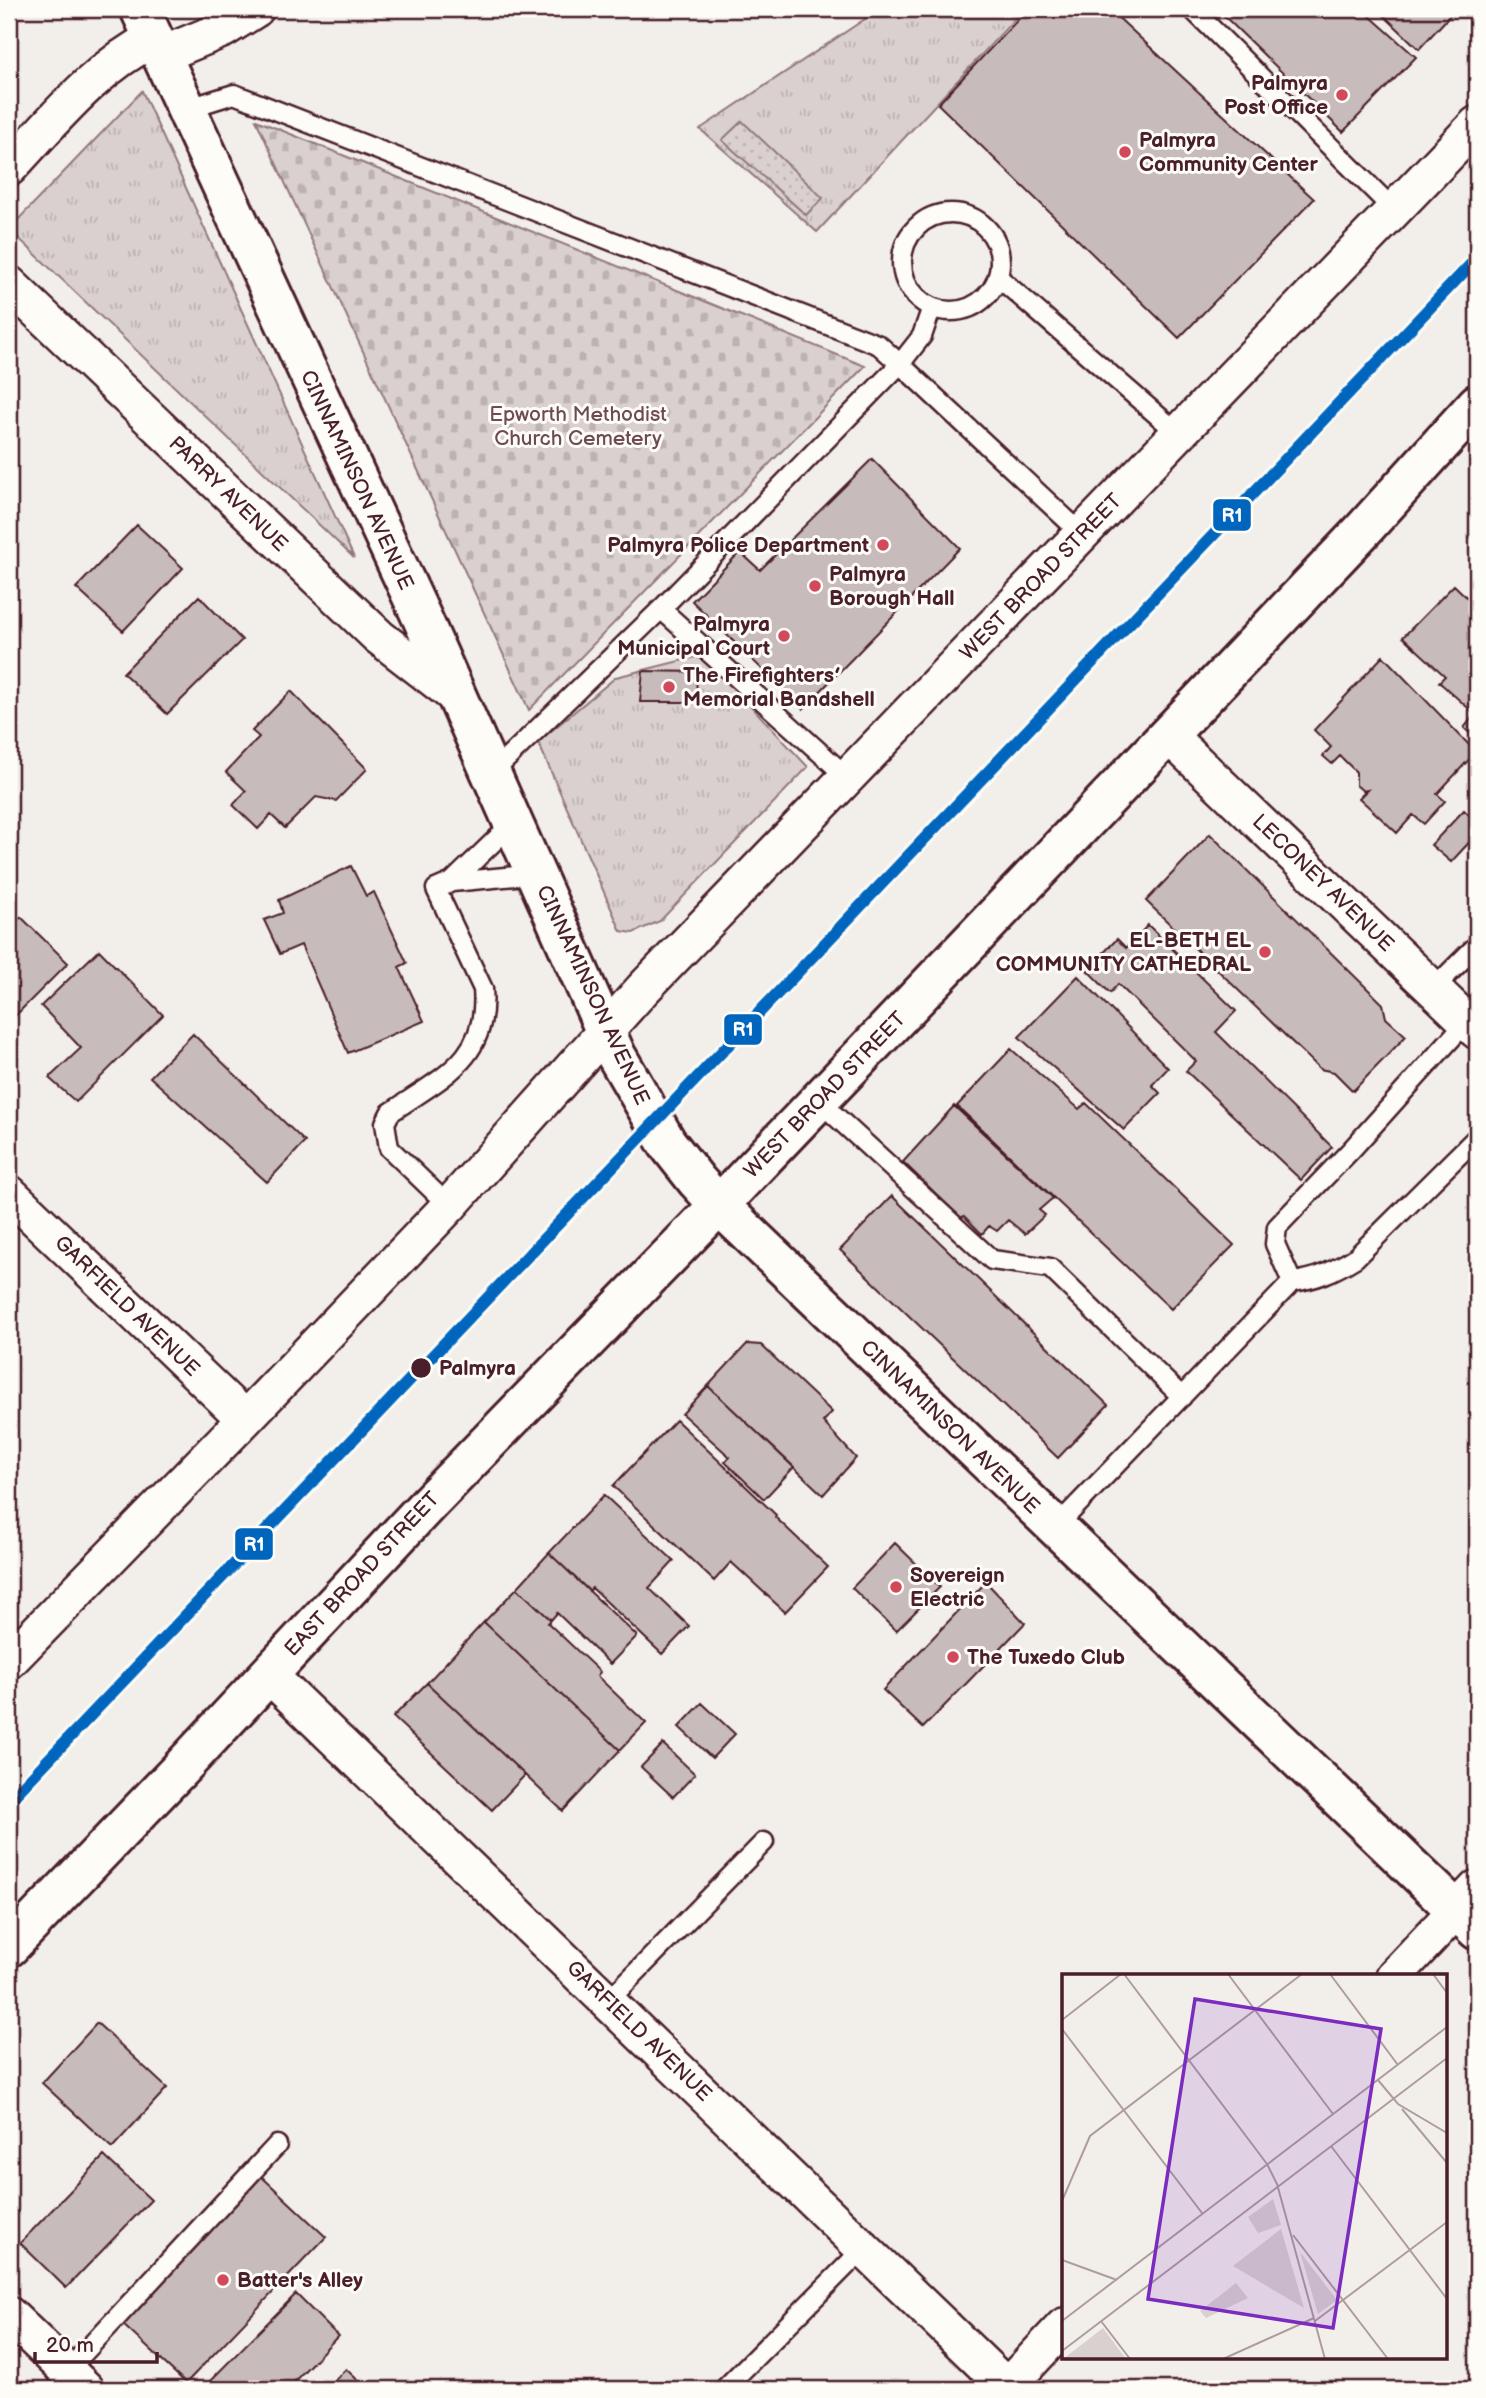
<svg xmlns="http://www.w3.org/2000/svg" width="1486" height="2398" font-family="'Balsamiq Sans',sans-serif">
<defs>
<pattern id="grass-tufts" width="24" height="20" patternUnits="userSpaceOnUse" patternTransform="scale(1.75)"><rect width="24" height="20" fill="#d9d0cf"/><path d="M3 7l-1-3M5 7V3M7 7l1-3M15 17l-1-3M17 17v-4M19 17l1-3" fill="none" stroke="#bcb2b2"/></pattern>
<pattern id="cemetery-stones" width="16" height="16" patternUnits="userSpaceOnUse" patternTransform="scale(1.75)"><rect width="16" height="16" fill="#d9d0cf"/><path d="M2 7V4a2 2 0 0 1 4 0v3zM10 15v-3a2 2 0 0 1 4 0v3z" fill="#bcb2b2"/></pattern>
<pattern id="garden-dots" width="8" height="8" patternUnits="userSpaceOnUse" patternTransform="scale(1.75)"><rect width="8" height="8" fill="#d9d0cf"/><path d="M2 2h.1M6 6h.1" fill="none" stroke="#bcb2b2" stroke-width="1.8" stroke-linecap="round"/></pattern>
</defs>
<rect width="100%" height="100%" fill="#f2efeb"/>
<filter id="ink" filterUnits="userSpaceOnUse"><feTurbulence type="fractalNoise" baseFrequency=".0143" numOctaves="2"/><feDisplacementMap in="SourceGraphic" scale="14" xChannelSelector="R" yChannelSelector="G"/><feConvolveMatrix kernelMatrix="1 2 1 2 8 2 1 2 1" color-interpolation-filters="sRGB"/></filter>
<g filter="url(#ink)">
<!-- grass -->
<path fill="url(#grass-tufts)" stroke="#92787d" stroke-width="2" d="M880,9H1024L817,232L700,129Z
M142,91L354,558L9,229Z
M703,655L808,767L660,921L633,933L621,931L538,742L616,677Z"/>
<!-- cemetery -->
<path fill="url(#cemetery-stones)" stroke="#92787d" stroke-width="2" d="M256,120L865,366L529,710Z"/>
<!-- garden -->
<path fill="url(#garden-dots)" stroke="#92787d" stroke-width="2" d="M742,121L823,198L806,215L722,140Z"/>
<!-- building -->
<path fill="#c8bbbb" stroke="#4a1f2b" stroke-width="2" d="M1028,9H1109L1314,199L1179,338L938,104Z
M1217,9H1362L1416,57L1343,132Z
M1377,9H1456L1419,49Z
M872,459L960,548L803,709L692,601L740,552L760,570Z
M137,525L183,568L123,631L76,588Z
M1454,585L1477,607V740L1464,728L1475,714L1439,682L1445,676L1403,637Z
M199,596L242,640L167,714L123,673Z
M1383,656L1476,752L1437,794L1445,801L1424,824L1413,815L1397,833L1359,798L1367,790L1363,791L1356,785V772L1340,756L1332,764L1323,756L1331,747L1314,730Z
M643,671L697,672L696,702H640Z
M291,691L367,769L336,801L316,797L285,828L271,815L258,829L233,805L246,791L226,772L259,737L252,731Z
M1464,810L1477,823V834L1451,862L1431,845Z
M1210,834L1383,1004L1386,1018L1406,1036L1353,1091L1334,1072L1320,1069L1146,901Z
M351,866L366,896L374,892L407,963L399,967L424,1021L348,1053L301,945L280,954L264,920L283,913L279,900Z
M21,917L68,963L9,1022V929Z
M1148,925L1236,1011L1216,1032L1332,1147L1301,1180L1186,1071L1196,1061L1118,984L1110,993L1087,970L1117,939L1126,948Z
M99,950L163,1015L76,1102L49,1078L81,1048L41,1006Z
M1078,976L1168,1068L1152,1085L1160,1093L1124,1130L1019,1037Z
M193,1034L305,1142L267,1182L150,1077Z
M1011,1049L1079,1109L1086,1103L1234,1245L1171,1309L957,1106Z
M954,1106L1053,1198L1039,1210L1045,1215L1025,1234L1008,1220L997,1231L989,1226L982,1234L964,1216L961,1218L903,1162Z
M892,1196L1108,1405L1058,1458L840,1250Z
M747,1344L761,1345L832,1412L823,1422L856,1458L823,1495L708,1386Z
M708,1386L794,1467L764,1499L725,1462L730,1457L682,1414Z
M676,1420L776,1515L775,1517L828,1567L785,1612L731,1562L714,1581L613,1486Z
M604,1495L674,1561L649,1588L689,1626L662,1654L592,1588L589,1591L549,1553Z
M895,1543L940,1587L896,1631L852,1588Z
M549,1553L637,1636L610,1664L557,1613L551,1620L517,1588Z
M986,1582L1025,1623L923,1728L883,1690Z
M517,1588L551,1620L548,1623L600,1672L597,1676L646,1723L620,1750L484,1622Z
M484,1622L620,1750L563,1811L427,1683Z
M427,1683L525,1775L492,1810L393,1717Z
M702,1703L735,1734L712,1758L679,1727Z
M663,1744L695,1774L673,1797L641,1767Z
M97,2023L167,2088L112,2148L42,2083Z
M104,2156L151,2200L66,2288L20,2243Z
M261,2176L326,2237L186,2383L121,2323Z
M296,2294L338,2336L287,2389H208L205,2386Z
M346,2369L367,2389H326Z"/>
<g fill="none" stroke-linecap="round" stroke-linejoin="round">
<defs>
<path id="service" d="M1192,9L1394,210
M186,109L234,94L879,345L900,364L661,609L491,774
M902 262a49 49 0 1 1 98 0a49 49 0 1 1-98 0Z
M998,277L1179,434
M932,307L922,336L900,364L1082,534
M661,609L847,777
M452,882L537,874
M1433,989L1477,945
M819,1101L992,1260L1050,1268L1182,1397
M449,1206L389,1148L385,1123L390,1113C440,1078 489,1060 483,989L436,889L452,882L513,823
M1292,1282L1275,1244L1277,1227L1351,1150L1467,1021
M1055,1528L1292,1282C1317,1279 1334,1271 1355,1258L1477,1137
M608,2001L764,1842
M67,2371L277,2145
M724,2389L863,2249"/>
<path id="minor" d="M161,55L224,29L256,9
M9,168C53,121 95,68 153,39
M9,284L379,637L454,695
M1168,735L1477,1031
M9,1193L245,1419
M9,1661L245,1419L449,1206L642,990L1477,124
M268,1674L1009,2389
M1394,1976L1477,1888
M9,2315L86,2389
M1005,2389L1064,2326"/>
<path id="tertiary" d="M719,1205L1477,1930"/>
<path id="secondary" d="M140,9L422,618L616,1055L667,1143L697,1181L719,1205"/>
<path id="primary" d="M9,1947L184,1765L428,1504L719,1205L1168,735L1362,531L1477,404"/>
</defs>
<!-- service casing -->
<use href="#service" stroke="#4a1f2b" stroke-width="23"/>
<!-- minor casing -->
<use href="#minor" stroke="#4a1f2b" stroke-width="40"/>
<!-- tertiary casing -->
<use href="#tertiary" stroke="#4a1f2b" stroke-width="44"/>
<!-- secondary casing -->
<use href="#secondary" stroke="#4a1f2b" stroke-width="44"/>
<!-- primary casing -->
<use href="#primary" stroke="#4a1f2b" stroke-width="44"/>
<!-- service -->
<use href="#service" stroke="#fdfcf7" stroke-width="18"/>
<!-- minor -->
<use href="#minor" stroke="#fdfcf7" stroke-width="35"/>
<!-- tertiary -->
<use href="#tertiary" stroke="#fdfcf7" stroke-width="38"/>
<!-- secondary -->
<use href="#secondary" stroke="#fdfcf7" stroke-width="38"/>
<!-- primary -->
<use href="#primary" stroke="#fdfcf7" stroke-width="38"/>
<defs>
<path id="rail-1" d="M9,1801L1477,258"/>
</defs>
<!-- rail-1 casing -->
<use href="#rail-1" stroke="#fdfcf7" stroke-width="18"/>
<!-- rail-1 -->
<use href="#rail-1" stroke="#0065bd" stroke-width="12"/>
</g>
</g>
<!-- markers -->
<g fill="#d1495b" stroke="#fdfcf7" stroke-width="2.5">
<circle cx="1342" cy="95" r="7"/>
<circle cx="1125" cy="152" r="7"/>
<circle cx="883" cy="545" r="7"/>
<circle cx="815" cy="586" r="7"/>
<circle cx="784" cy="636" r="7"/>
<circle cx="669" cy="687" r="7"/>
<circle cx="1265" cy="952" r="7"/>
<circle cx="896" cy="1587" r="7"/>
<circle cx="953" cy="1657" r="7"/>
<circle cx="223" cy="2280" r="7"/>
</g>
<circle fill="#4a1f2b" stroke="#fdfcf7" stroke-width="2.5" cx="421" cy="1368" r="11"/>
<g text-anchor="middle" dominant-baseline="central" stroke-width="6" stroke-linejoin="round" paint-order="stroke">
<!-- poi labels -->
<g font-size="21" font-weight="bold" fill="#4a1f2b" stroke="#fdfcf7" text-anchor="start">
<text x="1328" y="83" text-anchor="end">Palmyra<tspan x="1328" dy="24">Post Office</tspan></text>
<text x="1139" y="140">Palmyra<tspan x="1139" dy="24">Community Center</tspan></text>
<text x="869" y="545" text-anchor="end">Palmyra Police Department</text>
<text x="829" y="574">Palmyra<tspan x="829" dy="24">Borough Hall</tspan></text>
<text x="770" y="624" text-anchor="end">Palmyra<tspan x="770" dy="24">Municipal Court</tspan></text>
<text x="683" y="675">The Firefighters’<tspan x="683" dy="24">Memorial Bandshell</tspan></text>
<text x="1251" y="940" text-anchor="end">EL-BETH EL<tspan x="1251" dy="24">COMMUNITY CATHEDRAL</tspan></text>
<text x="910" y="1575">Sovereign<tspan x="910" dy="24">Electric</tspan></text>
<text x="967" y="1657">The Tuxedo Club</text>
<text x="237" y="2280">Batter's Alley</text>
</g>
<!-- park labels -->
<g font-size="21" fill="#6e4b54" stroke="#fdfcf7">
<text x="578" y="414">Epworth Methodist<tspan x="578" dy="24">Church Cemetery</tspan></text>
</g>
<!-- street labels -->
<g font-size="21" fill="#4a1f2b" stroke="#fdfcf7">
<text transform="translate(357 480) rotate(65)">CINNAMINSON AVENUE</text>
<text transform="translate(228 494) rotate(44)">PARRY AVENUE</text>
<text transform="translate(1041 577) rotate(-46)">WEST BROAD STREET</text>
<text transform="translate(1323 883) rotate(44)">LECONEY AVENUE</text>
<text transform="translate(593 995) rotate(65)">CINNAMINSON AVENUE</text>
<text transform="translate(825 1095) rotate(-46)">WEST BROAD STREET</text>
<text transform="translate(127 1306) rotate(44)">GARFIELD AVENUE</text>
<text transform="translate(950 1427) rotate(44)">CINNAMINSON AVENUE</text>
<text transform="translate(362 1574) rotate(-47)">EAST BROAD STREET</text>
<text transform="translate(639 2031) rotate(44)">GARFIELD AVENUE</text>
</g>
<!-- stop labels -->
<g font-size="21" font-weight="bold" fill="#4a1f2b" stroke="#fdfcf7" text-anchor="start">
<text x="439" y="1368">Palmyra</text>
</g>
</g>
<!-- overview -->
<g transform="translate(1062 1974)">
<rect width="385" height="385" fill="#f2efeb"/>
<path d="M211,225L219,251L196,259L186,243ZM238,278L275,326L256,340ZM174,309L186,324L144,344L138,337ZM41,354L64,385H1Z" fill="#d9d0cf"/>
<path d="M219,255L242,334L171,292Z" fill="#d9d0cf"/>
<path fill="none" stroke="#af9c9e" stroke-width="2" d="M62,0L205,190M166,0L271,140M268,0L336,91M371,0L385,19M0,46L59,0M0,55L140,239M316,106L336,130L385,159M340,135L385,189M269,172L385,325M205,190L215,210L263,385M0,227L28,162L240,0M231,261L326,385M0,286L55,306M0,347L385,53M39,347L68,385M253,347L385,248M0,377L385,84M161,385L252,344"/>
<path fill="#7b2cbf" fill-opacity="0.15" stroke="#7b2cbf" stroke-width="3.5" d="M133,25L319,55L271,354L86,325Z"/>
<rect width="385" height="385" fill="none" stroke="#4a1f2b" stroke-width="3.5"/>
</g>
<g stroke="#fdfcf7" stroke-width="2.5">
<rect x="1212" y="498" width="40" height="34" rx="7" fill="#0065bd"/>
<rect x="723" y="1013" width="40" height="33" rx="7" fill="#0065bd"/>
<rect x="234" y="1527" width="40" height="34" rx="7" fill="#0065bd"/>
</g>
<g font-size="19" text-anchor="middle" font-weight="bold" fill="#fff">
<text x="1232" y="522">R1</text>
<text x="743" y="1036">R1</text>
<text x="254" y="1551">R1</text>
</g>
<!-- margin -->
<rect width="1486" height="2398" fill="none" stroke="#fdfcf7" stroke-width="35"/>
<rect x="18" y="18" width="1451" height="2363" fill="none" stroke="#4a1f2b" stroke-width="2.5" filter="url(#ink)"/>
<!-- scale -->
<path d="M35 2352v10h122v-10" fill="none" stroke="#4a1f2b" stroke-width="3.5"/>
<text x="46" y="2352" font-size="21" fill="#4a1f2b" stroke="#fdfcf7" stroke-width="5" paint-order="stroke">20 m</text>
</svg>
